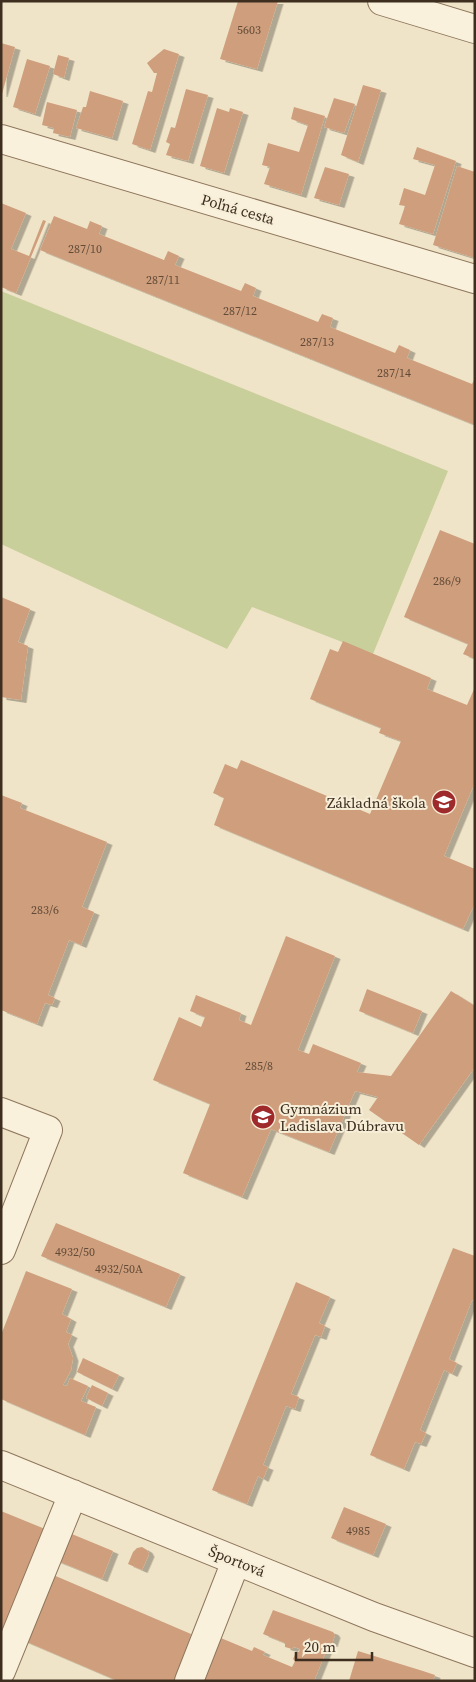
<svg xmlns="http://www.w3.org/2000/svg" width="476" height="1682" font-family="'Source Serif 4',serif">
<defs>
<filter id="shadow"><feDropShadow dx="5.5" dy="3" stdDeviation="0" flood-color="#0004"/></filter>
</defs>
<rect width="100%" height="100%" fill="#f0e4c8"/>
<!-- green -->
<path fill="#c9cf9b" d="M1,291L448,471L373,654L252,607L227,649L1,544Z"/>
<!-- building -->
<path fill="#cf9f7d" filter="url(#shadow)" d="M238,1H278L257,69L220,59Z
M1,43L15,47L2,94H1Z
M164,49L179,54L150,150L132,144L148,91L152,92L157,73H154L147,63Z
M58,55L69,58L64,78L53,74Z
M27,59L50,66L35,114L13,107Z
M363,85L381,90L358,162L341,155Z
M186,89L208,95L188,161L166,155L170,144L166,142L171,127L175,128Z
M90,91L123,101L112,138L76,128L83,107H86Z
M334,98L355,104L344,133L324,127Z
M47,102L77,110L70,137L53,133L54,128L42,125Z
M294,107L325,116L301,195L264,184L270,167L262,165L268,143L299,152L308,125L291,119Z
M217,108L229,112L230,108L243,112L224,173L200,166Z
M417,147L456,161L433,234L399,224L405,206L399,205L404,188L425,195L435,165L413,159Z
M457,166L475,172V258L433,245Z
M325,167L349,174L339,205L314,198Z
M1,203L26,213L11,249L14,250L29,256L43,220L46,221L16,293L1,287Z
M54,216L87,229L90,221L102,226L99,234L164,260L168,251L179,256L175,265L241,291L245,283L256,288L253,296L318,322L322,314L333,318L330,327L395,353L399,345L410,350L407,358L472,384L475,378V425L40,250Z
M440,530L475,544V659L463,654L468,644L404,617Z
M1,597L30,609L18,642L28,646L21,700L1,697Z
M343,641L431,678L427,689L467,705L475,687V782L444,856L475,869V903L463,929L214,825L224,798L213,793L225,764L237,769L241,760L370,814L401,741L379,733L381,728L310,699L330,649L338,652Z
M1,795L22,803L20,808L107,842L82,907L94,912L81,945L69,940L48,995L55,998L52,1005L45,1003L37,1024L1,1010Z
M286,936L335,956L298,1050L309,1054L313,1044L361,1063L357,1072L391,1076L451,991L475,1006V1067L419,1145L369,1110L378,1097L355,1091L329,1152L271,1129L242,1197L183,1173L210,1104L153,1080L179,1017L201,1027L205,1017L190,1011L196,995L241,1013L239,1020L251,1025Z
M367,989L422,1011L413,1033L359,1011Z
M56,1223L180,1274L166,1307L41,1256Z
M453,1248L475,1256V1301L472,1300L449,1359L457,1363L452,1374L444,1370L420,1430L426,1433L421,1444L415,1442L404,1469L370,1455Z
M26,1271L72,1289L62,1314L71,1319L66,1332L72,1335L68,1344L73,1358L71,1370L63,1385L67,1386L70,1378L88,1386L81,1401L96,1407L85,1435L1,1399V1335Z
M296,1282L330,1297L319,1323L325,1326L321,1337L315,1335L291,1394L299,1397L295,1409L286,1406L263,1465L268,1467L263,1479L258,1476L247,1504L212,1490Z
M83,1358L119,1375L112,1389L77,1372Z
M92,1385L108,1393L102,1406L86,1398Z
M344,1507L386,1524L373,1555L331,1538Z
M1,1511L45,1529L1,1635Z
M67,1532L113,1551L102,1579L55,1560Z
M142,1547L147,1550L149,1554L142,1570L128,1564L133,1552L137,1548Z
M51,1574L191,1634L174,1681H118L20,1639Z
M273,1610L333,1632L335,1635L332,1644H329L314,1681H198L216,1636L252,1651L254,1647L265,1652L263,1655L292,1667L295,1661L293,1659L296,1652H299L300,1649L294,1647L292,1649L285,1647V1643L263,1634Z
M358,1651L423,1671L435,1675L433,1681H349Z"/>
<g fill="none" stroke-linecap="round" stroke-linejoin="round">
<defs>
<path id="minor" d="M382,1L475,29
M1,139L475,279
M1,1112L48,1130L1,1250
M1,1465L374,1617L475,1653
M1,1671L73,1494
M189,1681L236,1561"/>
</defs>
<!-- minor casing -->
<use href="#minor" stroke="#8d765c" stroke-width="30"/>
<!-- minor -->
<use href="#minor" stroke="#faf1dc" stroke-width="28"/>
</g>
<!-- icons -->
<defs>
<symbol id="school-disc" viewBox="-11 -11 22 22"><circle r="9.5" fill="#9e2a2b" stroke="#f7eed8"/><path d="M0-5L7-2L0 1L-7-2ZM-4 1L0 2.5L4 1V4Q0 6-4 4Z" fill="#fff"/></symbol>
</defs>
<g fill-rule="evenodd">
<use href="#school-disc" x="430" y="788" width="28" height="28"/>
<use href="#school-disc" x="249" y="1103" width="28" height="28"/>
</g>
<g text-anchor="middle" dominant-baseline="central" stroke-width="4" stroke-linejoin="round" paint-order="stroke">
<!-- number labels -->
<g font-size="12" fill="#624a37">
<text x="249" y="30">5603</text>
<text x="85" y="249">287/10</text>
<text x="163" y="280">287/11</text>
<text x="240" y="311">287/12</text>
<text x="317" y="342">287/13</text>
<text x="394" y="373">287/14</text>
<text x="447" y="581">286/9</text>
<text x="45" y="910">283/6</text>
<text x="259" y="1066">285/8</text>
<text x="75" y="1252">4932/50</text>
<text x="119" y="1269">4932/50A</text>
<text x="358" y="1531">4985</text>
</g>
<!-- street labels -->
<g font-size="15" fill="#3d2e20" stroke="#f7eed8">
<text transform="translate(238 209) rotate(16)">Poľná cesta</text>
<text transform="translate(237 1561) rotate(22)">Športová</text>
</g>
<!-- poi labels -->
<g font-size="15" fill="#3d2e20" stroke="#f7eed8" text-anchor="end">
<text x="426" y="802">Základná škola</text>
<text x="280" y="1108" text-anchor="start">Gymnázium<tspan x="280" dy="17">Ladislava Dúbravu</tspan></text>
</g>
</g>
<!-- border -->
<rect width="476" height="1682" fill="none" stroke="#3d2e20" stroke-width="5"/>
<!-- scale -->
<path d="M296 1652v8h76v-8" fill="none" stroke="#3d2e20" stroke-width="2.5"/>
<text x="304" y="1652" font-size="15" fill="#3d2e20" stroke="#f7eed8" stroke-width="4" paint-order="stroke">20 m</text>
</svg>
